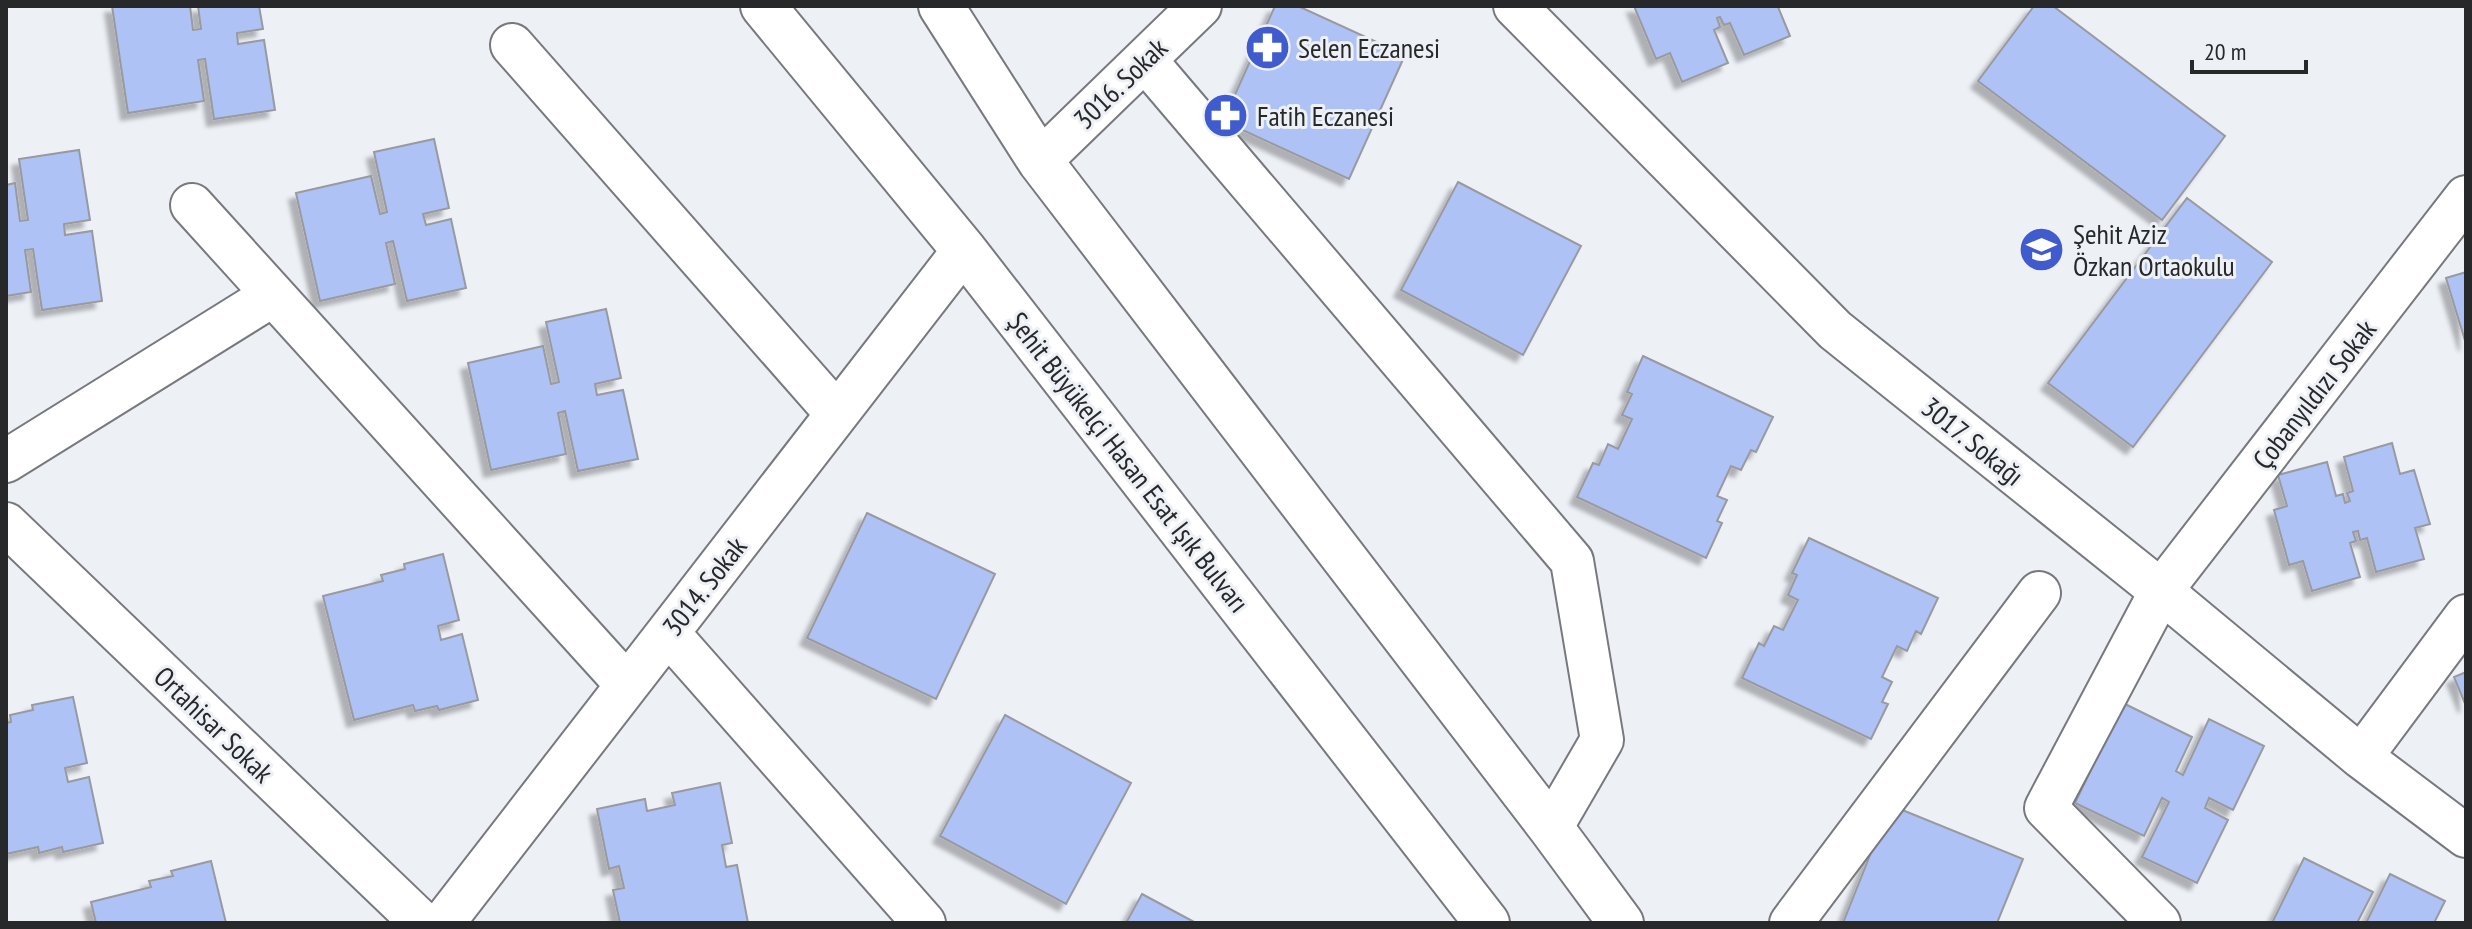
<svg xmlns="http://www.w3.org/2000/svg" width="2472" height="929" font-family="'PT Sans Narrow',sans-serif">
<defs>
<filter id="shadow"><feDropShadow dx="-7" dy="7" stdDeviation="2" flood-color="#0004"/></filter>
</defs>
<rect width="100%" height="100%" fill="#edf0f5"/>
<!-- building -->
<path fill="#aec2f5" stroke="#989a9f" stroke-width="2" filter="url(#shadow)" d="M112,6H190L193,30L201,29L198,6H259L263,29L237,33L238,44L264,40L275,110L214,119L205,59L198,60L204,101L128,113Z
M1275,6H1298L1405,55L1349,179L1223,121Z
M1634,6H1780L1778,7L1790,36L1744,55L1730,23L1724,25L1720,17L1717,18L1720,27L1714,30L1728,63L1682,82L1670,53L1656,59Z
M2034,6H2053L2225,136L2162,220L1978,81Z
M434,139L449,208L423,214L426,225L451,219L466,288L407,301L393,241L386,243L395,284L320,301L296,193L371,176L380,214L387,212L374,152Z
M79,150L90,220L64,224L65,235L92,231L102,301L42,310L33,249L25,250L31,292L6,296V185L15,183L20,221L28,220L19,159Z
M1458,182L1581,246L1523,355L1401,290Z
M2187,198L2272,262L2133,447L2048,383Z
M2466,272V344L2446,278Z
M606,309L621,378L595,384L597,395L623,390L638,459L578,471L565,411L558,413L566,454L491,470L468,363L543,346L551,384L559,382L546,322Z
M1643,356L1773,417L1756,452L1751,450L1741,470L1731,466L1717,496L1727,500L1717,521L1722,523L1706,558L1577,497L1593,463L1599,465L1608,444L1618,449L1632,419L1622,415L1632,394L1627,392Z
M2392,443L2400,474L2414,470L2430,524L2415,528L2424,559L2376,572L2367,538L2360,540L2358,531L2353,532L2356,541L2350,543L2360,577L2312,591L2303,561L2289,565L2274,510L2287,506L2278,475L2327,462L2336,496L2343,494L2345,503L2350,501L2347,493L2353,491L2344,457Z
M867,513L995,574L936,699L807,638Z
M1809,538L1938,598L1921,634L1916,631L1907,651L1897,646L1882,677L1892,682L1882,702L1888,704L1871,739L1742,678L1759,643L1764,646L1774,626L1783,630L1798,600L1788,595L1797,575L1792,573Z
M443,554L459,620L438,626L441,640L462,634L478,700L439,710L437,706L415,711L413,705L354,720L323,596L383,581L381,575L405,569L404,564Z
M2466,672V706L2454,677Z
M73,697L87,763L65,768L68,782L89,777L103,843L63,852L62,847L39,853L38,847L6,854V723L11,722L10,715L33,710L32,705Z
M2123,703L2192,737L2176,771L2183,775L2209,719L2264,746L2233,810L2209,798L2205,808L2228,820L2197,883L2142,857L2169,802L2162,798L2144,836L2075,803Z
M1005,715L1131,783L1066,904L940,836Z
M720,783L732,843L722,845L726,867L737,865L748,923H620L613,890L624,888L619,866L609,869L597,809L645,799L647,811L675,805L672,793Z
M1890,805L2023,859L1997,923H1843Z
M2304,858L2373,892L2357,923H2272Z
M211,861L226,923H96L91,902L151,887L149,881L173,876L171,871Z
M2390,874L2445,901L2434,923H2366Z
M1142,894L1196,923H1126Z"/>
<g fill="none" stroke-linecap="round" stroke-linejoin="round">
<defs>
<path id="minor" d="M1515,6L1835,330L2161,591L2361,757L2466,836
M512,45L837,414
M1145,60L1572,561L1602,740L1551,828
M1040,161L1200,6
M192,205L627,685
M6,461L273,295
M6,524L422,923
M668,633L924,923
M2361,757L2466,616
M443,923L964,250
M1791,923L2039,593
M2159,923L2046,808L2161,591L2466,197"/>
<path id="major" d="M763,6L964,250L1487,923
M941,6L1040,161L1551,828L1621,923"/>
</defs>
<!-- minor casing -->
<use href="#minor" stroke="#77797e" stroke-width="46"/>
<!-- major casing -->
<use href="#major" stroke="#77797e" stroke-width="48"/>
<!-- minor -->
<use href="#minor" stroke="#fff" stroke-width="42"/>
<!-- major -->
<use href="#major" stroke="#fff" stroke-width="44"/>
</g>
<!-- icons -->
<defs>
<symbol id="pharmacy-disc" viewBox="-11 -11 22 22"><circle r="9.5" fill="#3f5bcd" stroke="#edf0f5"/><path d="M-2-6h4v4h4v4h-4v4h-4v-4h-4v-4h4Z" fill="#fff"/></symbol>
<symbol id="school-disc" viewBox="-11 -11 22 22"><circle r="9.5" fill="#3f5bcd" stroke="#edf0f5"/><path d="M0-5L7-2L0 1L-7-2ZM-4 1L0 2.5L4 1V4Q0 6-4 4Z" fill="#fff"/></symbol>
</defs>
<g fill-rule="evenodd">
<use href="#pharmacy-disc" x="1242" y="22" width="51" height="51"/>
<use href="#pharmacy-disc" x="1200" y="90" width="51" height="51"/>
<use href="#school-disc" x="2016" y="224" width="51" height="51"/>
</g>
<g text-anchor="middle" dominant-baseline="central" stroke-width="6" stroke-linejoin="round" paint-order="stroke">
<!-- poi labels -->
<g font-size="28" fill="#27282a" stroke="#edf0f5" text-anchor="start">
<text x="1298" y="47">Selen Eczanesi</text>
<text x="1257" y="115">Fatih Eczanesi</text>
<text x="2073" y="233">Şehit Aziz<tspan x="2073" dy="32">Özkan Ortaokulu</tspan></text>
</g>
<!-- street labels -->
<g font-size="28" fill="#27282a" stroke="#edf0f5">
<text transform="translate(1120 83) rotate(-44)">3016. Sokak</text>
<text transform="translate(2314 394) rotate(-52)">Çobanyıldızı Sokak</text>
<text transform="translate(1973 441) rotate(39)">3017. Sokağı</text>
<text transform="translate(1129 462) rotate(52)">Şehit Büyükelçi Hasan Esat Işık Bulvarı</text>
<text transform="translate(704 586) rotate(-52)">3014. Sokak</text>
<text transform="translate(214 724) rotate(44)">Ortahisar Sokak</text>
</g>
</g>
<!-- border -->
<rect width="2472" height="929" fill="none" stroke="#27282a" stroke-width="16"/>
<!-- scale -->
<path d="M2192 60v12h114v-12" fill="none" stroke="#27282a" stroke-width="4"/>
<text x="2204" y="60" font-size="24" fill="#27282a" stroke="#edf0f5" stroke-width="6" paint-order="stroke">20 m</text>
</svg>
